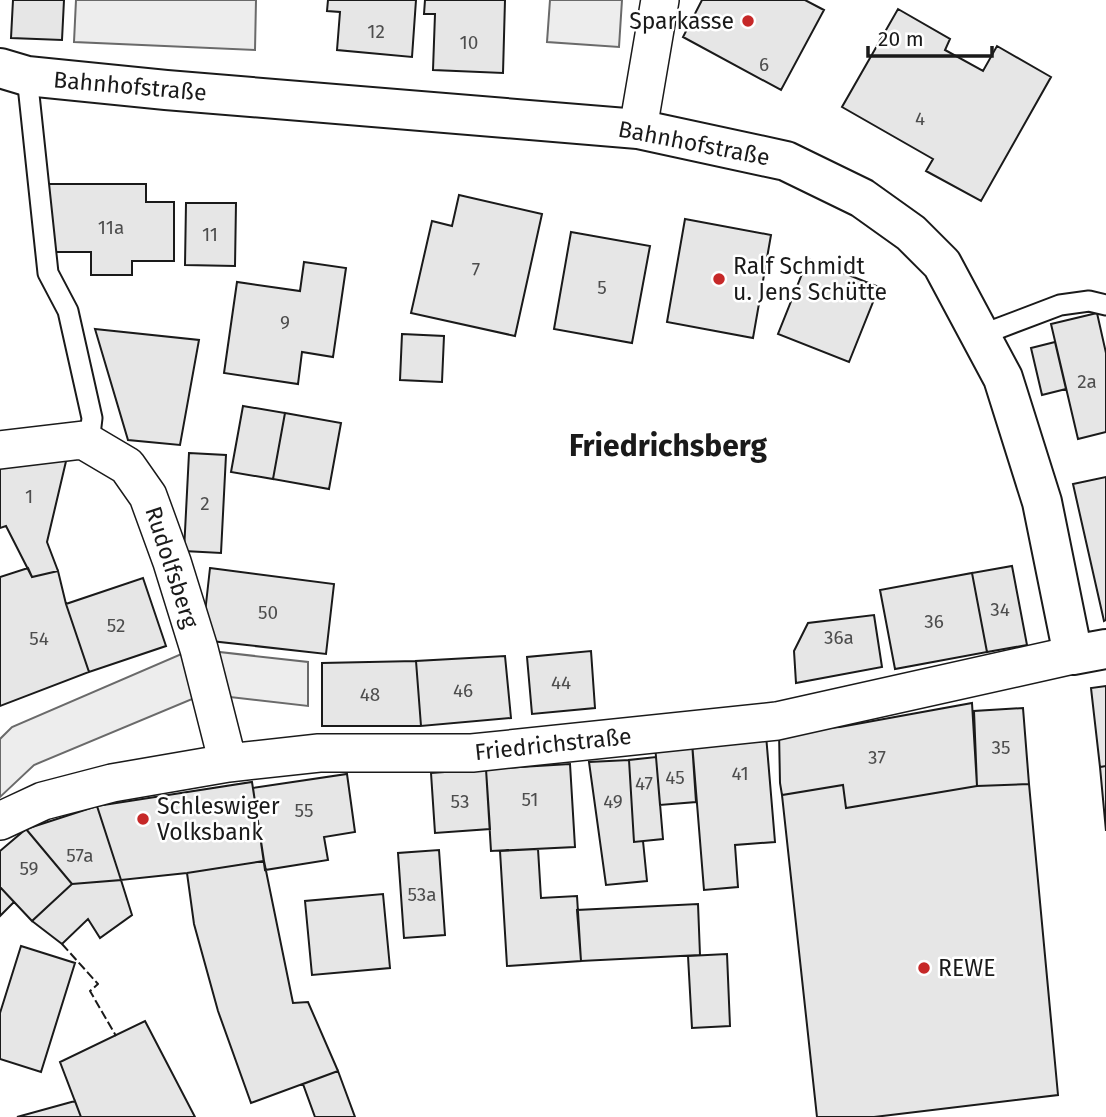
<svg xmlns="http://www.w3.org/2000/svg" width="1106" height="1117" font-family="'Fira Sans',sans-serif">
<rect width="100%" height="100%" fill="#fff"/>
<!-- built -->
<path fill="#ededed" stroke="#6a6a6a" stroke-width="2" d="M76,0H256L255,50L74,42Z
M550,0H622L619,47L547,42Z
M193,649L308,662V706L204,694L34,765L0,797V739L12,727Z"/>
<!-- building -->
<path fill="#e6e6e6" stroke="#1a1a1a" stroke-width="2" d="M13,0H64L62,40L11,38Z
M328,0H416L412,57L337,50L340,12L327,11Z
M425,0H505L503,73L433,70L435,14H424Z
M702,0H805L824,10L781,90L683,37Z
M898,9L950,39L945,50L983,71L997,46L1051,77L981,201L926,171L933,159L842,107Z
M49,184H146V202H174V261H132V275H91V252H49Z
M459,195L542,214L515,336L411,313L432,221L452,226Z
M186,203H236L235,266L185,265Z
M685,219L771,235L753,338L667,322Z
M571,232L650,246L632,343L554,329Z
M808,259L879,287L849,362L778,334Z
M304,262L346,268L333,357L302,352L298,384L224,373L237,282L300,291Z
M1097,313L1106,353V432L1078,439L1051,324Z
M95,329L199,340L180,445L128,440Z
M402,334L444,336L442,382L400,380Z
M1055,342L1066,389L1042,395L1031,348Z
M243,406L285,413L273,479L231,472Z
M285,413L341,423L329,489L273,479Z
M189,453L226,455L221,553L184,551Z
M67,457L47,542L58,571L32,577L6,526L0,528V466Z
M1106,477V620L1104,621L1073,484Z
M1012,566L1027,645L987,652L972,573Z
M28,568L32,577L58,571L66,604L89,672L0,706V577Z
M210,568L334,584L326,654L202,640Z
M972,573L987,652L895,669L880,590Z
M143,578L166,646L89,672L66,604Z
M874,615L882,667L796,683L794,651L808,623Z
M591,651L595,708L532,714L527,657Z
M505,656L511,718L421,726L416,661Z
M416,661L421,726H322V663Z
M1106,686V766L1100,767L1091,688Z
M972,703L977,786L846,808L843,785L782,795L780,783L779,731L840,727Z
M1023,708L1029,784L977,786L974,711Z
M766,735L775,842L735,845L738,887L704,890L692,742Z
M692,742L696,802L660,805L655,745Z
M656,757L663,839L634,842L629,760Z
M629,760L634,842L643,841L647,881L606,885L589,762Z
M570,764L575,847L491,851L486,769Z
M1106,766V831L1100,767Z
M486,769L490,829L435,833L431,773Z
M347,774L355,832L324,837L328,860L265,870L253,788Z
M252,782L264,861L187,873L121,880L97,806Z
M1029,784L1058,1095L874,1117H817L782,795L843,785L846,808L977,786Z
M97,806L121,880L72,884L26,829Z
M26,829L72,884L32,921L0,887V851Z
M538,849L541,898L577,896L581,961L507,966L500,851Z
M439,850L445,935L404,938L398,853Z
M264,861L293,1003L308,1002L338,1071L251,1103L218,1011L194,924L187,873Z
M121,880L132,915L100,938L88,919L62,944L32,921L72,884Z
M0,887L14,902L0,916Z
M383,894L390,968L312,975L305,901Z
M698,904L700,955L581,961L577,910Z
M21,946L75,963L41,1072L0,1059V1013Z
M727,954L730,1026L692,1028L688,956Z
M145,1021L195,1117H81L60,1062Z
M338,1071L355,1117H315L303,1084Z
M75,1101L81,1117H17Z"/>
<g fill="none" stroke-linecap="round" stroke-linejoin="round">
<defs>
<path id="service" d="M27,76L48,273L68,311L92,418L89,443
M981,335L1060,305L1089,301L1106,305"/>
<path id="minor" d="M638,129L660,0
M0,450L83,440L127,466L148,496L172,562L199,649L228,763
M0,821L43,801L112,783L228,763L319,753H472L777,721L1073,655"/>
<path id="tertiary" d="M0,68L27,76L166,90L638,129L786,161L862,198L911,233L942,264L1003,378L1042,502L1073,655L1106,649"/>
</defs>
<!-- service casing -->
<use href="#service" stroke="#1a1a1a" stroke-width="23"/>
<!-- minor casing -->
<use href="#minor" stroke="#1a1a1a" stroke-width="40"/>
<!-- tertiary casing -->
<use href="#tertiary" stroke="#1a1a1a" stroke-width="42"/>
<!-- service -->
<use href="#service" stroke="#fff" stroke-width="19"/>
<!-- minor -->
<use href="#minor" stroke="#fff" stroke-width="37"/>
<!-- tertiary -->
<use href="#tertiary" stroke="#fff" stroke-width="38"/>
<!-- fence -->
<path stroke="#1a1a1a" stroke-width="2" stroke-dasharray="9 3.5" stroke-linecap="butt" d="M62,944L98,984L90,991L116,1036"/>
</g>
<!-- markers -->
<g fill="#c62828" stroke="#fff" stroke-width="2.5">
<circle cx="748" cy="21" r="7"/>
<circle cx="719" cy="279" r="7"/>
<circle cx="143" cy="819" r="7"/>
<circle cx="924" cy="968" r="7"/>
</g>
<g text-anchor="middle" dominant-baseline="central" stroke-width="5" stroke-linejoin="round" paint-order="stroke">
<!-- number labels -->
<g font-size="19" fill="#4d4d4d">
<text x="376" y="31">12</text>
<text x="469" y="42">10</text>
<text x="764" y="64">6</text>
<text x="920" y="118">4</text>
<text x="111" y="227">11a</text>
<text x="210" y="234">11</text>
<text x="476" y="269">7</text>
<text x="602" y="287">5</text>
<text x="285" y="322">9</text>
<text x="1087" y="381">2a</text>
<text x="29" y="496">1</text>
<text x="205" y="503">2</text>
<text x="1000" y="609">34</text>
<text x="268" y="612">50</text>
<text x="934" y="621">36</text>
<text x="116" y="625">52</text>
<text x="839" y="637">36a</text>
<text x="39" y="638">54</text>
<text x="561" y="682">44</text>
<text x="463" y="690">46</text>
<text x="370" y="694">48</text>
<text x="1001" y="747">35</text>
<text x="877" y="757">37</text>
<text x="740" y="773">41</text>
<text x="675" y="777">45</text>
<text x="644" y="783">47</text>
<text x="530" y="799">51</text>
<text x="460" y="801">53</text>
<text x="613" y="801">49</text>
<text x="304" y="810">55</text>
<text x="80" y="855">57a</text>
<text x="29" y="868">59</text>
<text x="422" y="894">53a</text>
</g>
<!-- poi labels -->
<g font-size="23" fill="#1a1a1a" stroke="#fff" text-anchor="start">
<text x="734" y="21" text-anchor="end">Sparkasse</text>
<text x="733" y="266">Ralf Schmidt<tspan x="733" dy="26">u. Jens Schütte</tspan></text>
<text x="157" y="806">Schleswiger<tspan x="157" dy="26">Volksbank</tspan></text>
<text x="938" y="968">REWE</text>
</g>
<!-- street labels -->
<g font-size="23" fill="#1a1a1a" stroke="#fff">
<text transform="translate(130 86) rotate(5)">Bahnhofstraße</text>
<text transform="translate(694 143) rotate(11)">Bahnhofstraße</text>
<text transform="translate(172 567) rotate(72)">Rudolfsberg</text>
<text transform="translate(553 744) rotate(-6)">Friedrichstraße</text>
</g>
<!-- district labels -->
<g font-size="30" font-weight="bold" fill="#1a1a1a" stroke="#fff">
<text x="668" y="446">Friedrichsberg</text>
</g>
</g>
<!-- scale -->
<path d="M868 46v10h124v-10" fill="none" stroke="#1a1a1a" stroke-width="3.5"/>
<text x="878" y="46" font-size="21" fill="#1a1a1a" stroke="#ffffff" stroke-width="5" paint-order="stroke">20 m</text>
</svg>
